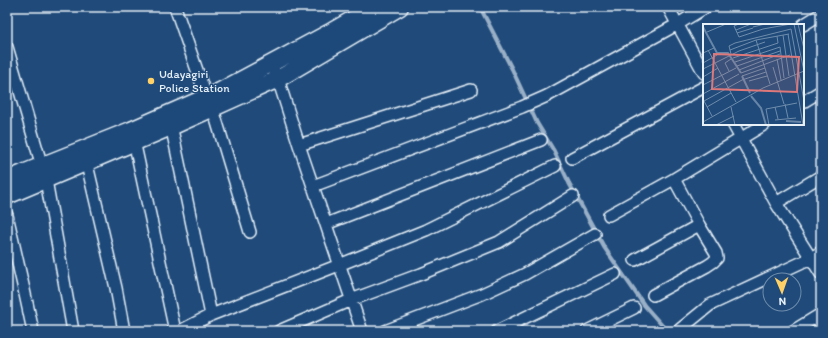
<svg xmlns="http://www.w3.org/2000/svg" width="828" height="338" font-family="Itim,sans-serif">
<rect width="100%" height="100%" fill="#1f4a7a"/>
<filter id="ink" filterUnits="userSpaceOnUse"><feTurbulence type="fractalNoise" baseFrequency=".025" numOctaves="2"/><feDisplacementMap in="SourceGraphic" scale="8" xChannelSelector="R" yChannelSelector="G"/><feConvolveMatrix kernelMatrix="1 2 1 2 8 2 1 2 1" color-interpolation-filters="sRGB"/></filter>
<g filter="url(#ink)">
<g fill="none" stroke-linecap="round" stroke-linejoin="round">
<!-- stream -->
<path stroke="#9ab0c7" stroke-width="4" d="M480,7L512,69L537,123L554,151L569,183L604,247L644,305L667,331"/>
<defs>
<path id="minor" d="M175,7L206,96L213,109L250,232
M668,7L704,73
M803,25L821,14
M7,47L46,180L73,331
M271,64L278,79L299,145L362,331
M803,102L821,91
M170,120L211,315
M733,124L776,203L821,274
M133,136L175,331
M299,145L471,90
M85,156L116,288L124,331
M572,158L704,87
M313,186L522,107L547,96L678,24L706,7
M776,203L821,176
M7,215L25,294L33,331
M609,215L674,179L765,124
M326,224L541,140
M635,260L699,225
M653,295L707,266L713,262L717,258L716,253L699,225L674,179
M180,331L211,315L339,265L426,230L555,166
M279,331L351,300L421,274L499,242L573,196
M385,331L482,294L525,274L595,234
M497,331L615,274
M587,331L634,308
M678,331L710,305L811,258L821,252
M793,331L821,314"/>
<path id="secondary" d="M7,180L23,173L131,130L220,91L332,31L374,7
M7,196L171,127L278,79L400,7"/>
</defs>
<!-- minor casing -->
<use href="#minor" stroke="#e8f1f8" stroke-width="14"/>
<!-- secondary casing -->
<use href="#secondary" stroke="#e8f1f8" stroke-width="19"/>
<!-- minor -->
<use href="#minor" stroke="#1f4a7a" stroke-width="11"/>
<!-- secondary -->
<use href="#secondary" stroke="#1f4a7a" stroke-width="16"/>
</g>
</g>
<!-- markers -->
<circle fill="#ffd166" stroke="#1f4a7a" stroke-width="1.5" cx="151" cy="81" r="4"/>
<g text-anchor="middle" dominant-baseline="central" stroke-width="3" stroke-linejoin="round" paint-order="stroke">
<!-- poi labels -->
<g font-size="12" fill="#e8f1f8" stroke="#1f4a7a" text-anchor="start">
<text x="159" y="74">Udayagiri<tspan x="159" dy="14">Police Station</tspan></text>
</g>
</g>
<!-- overview -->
<g transform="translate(703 24)">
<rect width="101" height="101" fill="#1f4a7a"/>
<path fill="none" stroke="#6685a7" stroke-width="2" d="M0,3L14,29H25L38,49M39,52L47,69M48,72L58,84L63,101M83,97L98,98"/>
<path fill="none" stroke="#6f8dac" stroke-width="1" d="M36,0L31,2L36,13L60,5L88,0M91,0L101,47M95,0L101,25M50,3L62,0M33,6L48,0M4,8L23,0M34,9L50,4M85,10L100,101M80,11L86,52M53,16L67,60M5,26L33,78M27,26L53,16L86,10M0,29L11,24M28,30L26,22L32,19L88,5L101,77M30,34L75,19L74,12M74,35L78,56M32,38L77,23L81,54M0,39L14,31M34,42L77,27M70,43L81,80M0,45L36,27L62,18M36,46L77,30M26,47L22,39L28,35M38,49L87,31M39,52L62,44M0,53L15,44M46,57L64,52M0,61L33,44M0,70L36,50M1,77L39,56L63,48M1,77L9,92M82,80L85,94M4,83L28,69M28,83L32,101M72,83L75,95M72,96L93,94M0,98L60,64L101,47M13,101L31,92M66,101L63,85L94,79"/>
<path fill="#dd787b" fill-opacity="0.15" stroke="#dd787b" stroke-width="2" d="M11,30L96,33L94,68L9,65Z"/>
<rect width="101" height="101" fill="none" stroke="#e8f1f8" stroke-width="2"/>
</g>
<!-- margin -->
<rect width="828" height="338" fill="none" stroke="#1f4a7a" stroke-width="24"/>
<rect x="12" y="12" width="804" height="314" fill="none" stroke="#e8f1f8" stroke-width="1.5" filter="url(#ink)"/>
<!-- north arrow -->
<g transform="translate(782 292) rotate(178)"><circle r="19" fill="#1f4a7a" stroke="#6f8dac"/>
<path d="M0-3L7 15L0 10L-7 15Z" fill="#ffd166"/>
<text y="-6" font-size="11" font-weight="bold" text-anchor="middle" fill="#e8f1f8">N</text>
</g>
</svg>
